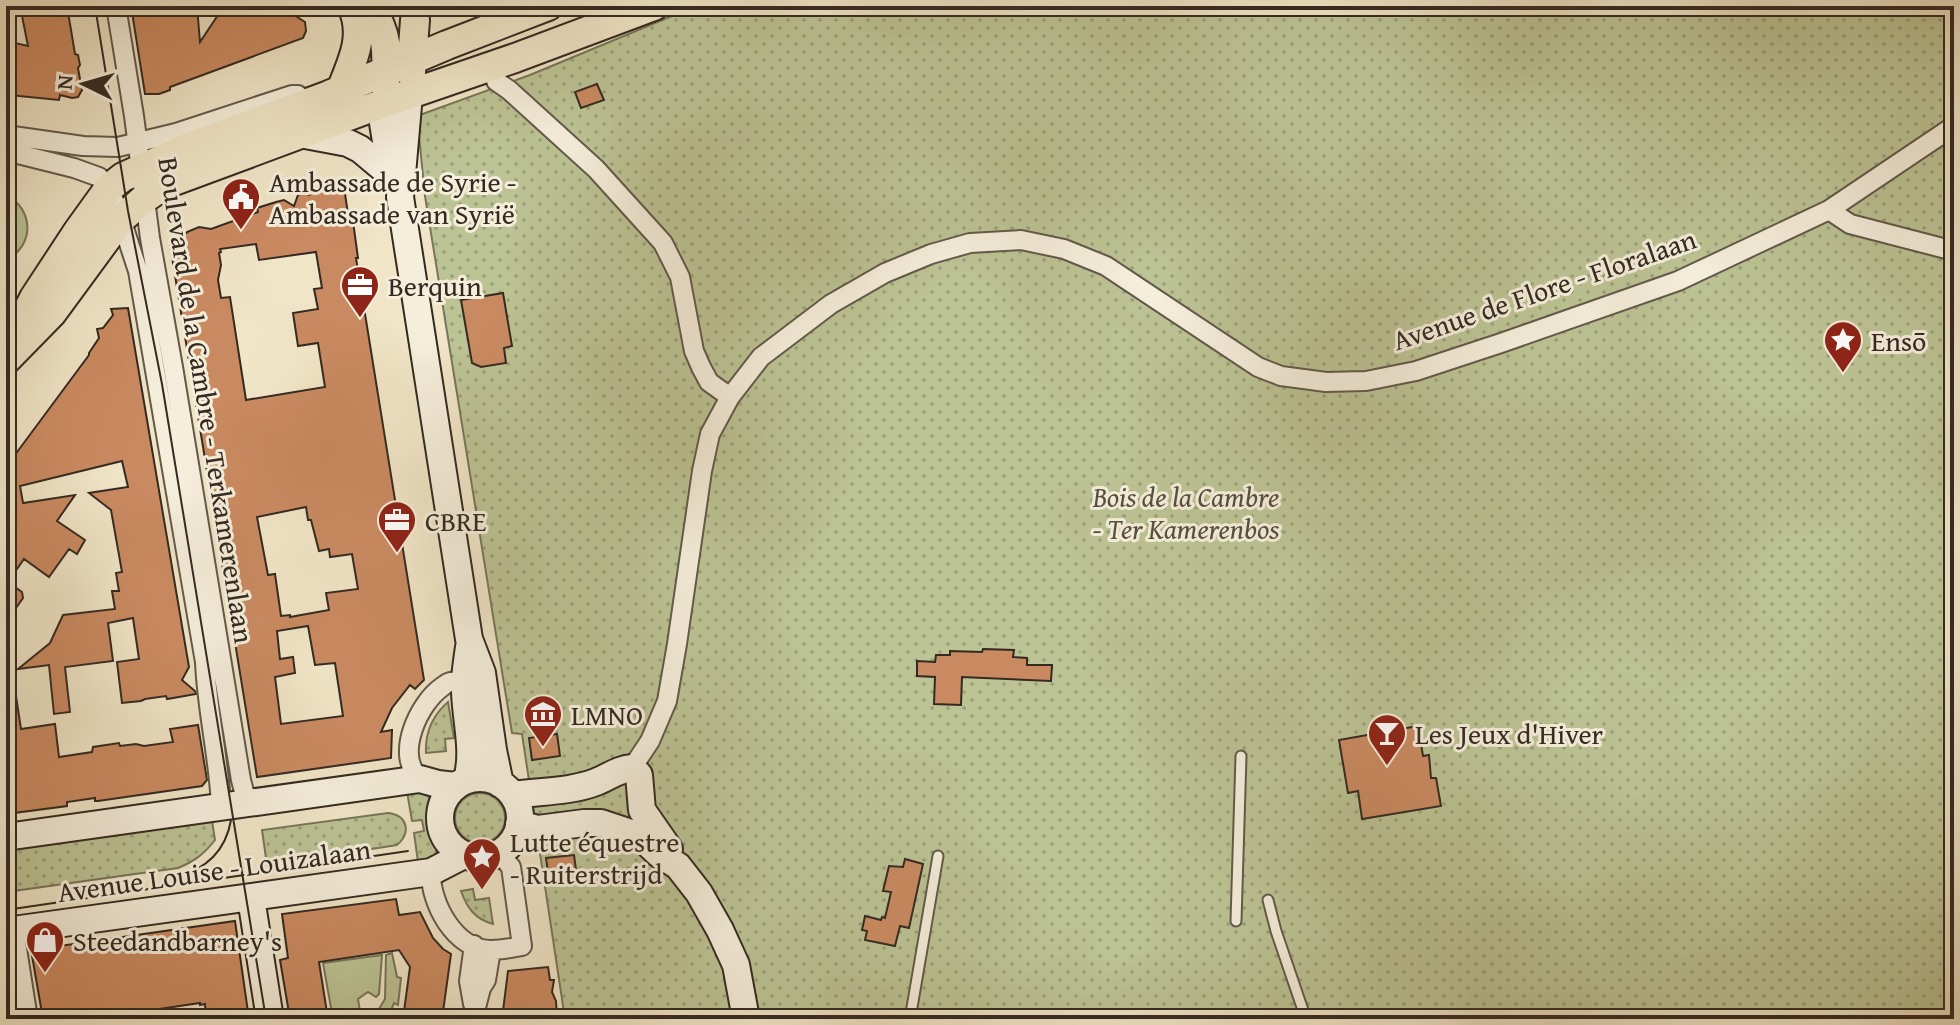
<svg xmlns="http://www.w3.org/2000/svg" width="1960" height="1025" font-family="'Gentium Book Plus',serif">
<defs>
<pattern id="park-dots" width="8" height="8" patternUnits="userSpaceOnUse" patternTransform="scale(2)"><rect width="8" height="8" fill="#bcc394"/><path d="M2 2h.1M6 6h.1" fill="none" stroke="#9a9f78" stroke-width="1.8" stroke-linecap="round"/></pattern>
</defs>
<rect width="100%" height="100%" fill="#f0e5c7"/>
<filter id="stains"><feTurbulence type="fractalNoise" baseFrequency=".0025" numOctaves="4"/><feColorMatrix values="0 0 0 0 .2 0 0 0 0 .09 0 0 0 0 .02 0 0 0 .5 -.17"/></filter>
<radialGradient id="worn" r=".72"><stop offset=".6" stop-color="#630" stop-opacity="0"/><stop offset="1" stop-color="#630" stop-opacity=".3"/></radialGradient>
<!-- grass -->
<path fill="#bcc394" stroke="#78765b" stroke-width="2" d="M6,195C34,209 35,246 6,260Z
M392,953L397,977L401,978L398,1005L394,1003L388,1019H373L385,999L386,955Z
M382,955L379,994L376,997L368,992L358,999L361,1017L359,1019H333L323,963Z"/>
<!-- park -->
<path fill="url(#park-dots)" stroke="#78765b" stroke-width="2" d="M696,6H1954V1019H565L522,734L512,733L425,196L417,116L530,75Z
M448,702L454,738L445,739L446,751L426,753C425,733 432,716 448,702Z
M406,786L427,792C433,803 427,814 429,825C432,838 438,845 436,858L419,869L414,833L424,831L422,820L412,821Z
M455 818a25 25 0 1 1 50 0a25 25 0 1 1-50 0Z
M388,813C407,815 412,832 397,845L267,865L262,830Z
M211,814L215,840C204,854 195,861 178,868L6,892V847Z
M473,889L475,900L489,898L493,924C475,919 467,908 461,891Z"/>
<!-- building -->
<path fill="#ca8a61" stroke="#342a22" stroke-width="2" fill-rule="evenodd" d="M32,6H67L75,54L78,55L80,65L78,68L82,90L78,97L72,98L60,95L59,100L19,96L6,93V41L28,46L21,11L32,8Z
M131,6H197L200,42L224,6H280L305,22L306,31L303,38L170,87V90L159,94H145Z
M597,84L604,100L581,108L575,92Z
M336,183H341L344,187L348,214H352L358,258H356L424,680L415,689L410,685L392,708L381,732L392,730L391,758L257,777L170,245L180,240L187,232L199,227L211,229L258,212L257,208L276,202L284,200L294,206L298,195L304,192L309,195L314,189L325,184ZM256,244L259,260L316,252L322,288L314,289L318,309L293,313L298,346L318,343L325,387L246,400L230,297L221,298L218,280L221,265L219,253L221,252L220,249ZM306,507L308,520H311L319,551L329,549L330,557L352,554L358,589L326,593L329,610L290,617V615L281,616L275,574L268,575L257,517ZM308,626L315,665L335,663L343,716L281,724L275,677L295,673L293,657L280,659L277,631Z
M503,293L512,346L504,348L506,363L481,367L472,363L461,300Z
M128,308L189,667L182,680L195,691L196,694L167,699L166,696L145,699L141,701L122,703L117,662L139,659L133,618L108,623L113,661L65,667L70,712L54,714L49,665L18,669L50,643L63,615L115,609L112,591H119L116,573L122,572L111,510L89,493L128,487L122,461L20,486L23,503L75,495L57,521L85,540L77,554L69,549L49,577L24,559L8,582L22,592L23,598L6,622V467L89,355V353L99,338L97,329L103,328L113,315L111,309Z
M983,649L1014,650L1013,657L1027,658V665H1052L1051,681L962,677L961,705L934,704L935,677L917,676V661L935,662L936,655H950V651L982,652Z
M14,683L21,729L55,724L59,757L92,752L93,747L119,743L120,746L136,744L144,746L173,742L170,729L198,725L207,780L202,786L98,801H95V798L67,802V806L6,814V684Z
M1418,726L1423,756L1429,755L1431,778H1436L1441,806L1362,819L1358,791L1348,793L1339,740Z
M557,734L560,756L532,760L529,738Z
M574,855L577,877L549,881L546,858Z
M905,859L923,864L909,928L900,926L895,946L865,940L867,931L862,930L865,916L881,920L882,917L885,918L891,892L883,891L889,866L903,867Z
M396,899L399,915L420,912L433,938L443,949L451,954L442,1019H403L410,967L399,950L319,962L328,1019H290L280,960L288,958L282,914Z
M235,921L249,1019H206L205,1004L200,1005V1003L92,1019H43L31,950Z
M548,967L550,980H554L552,992L556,1001L557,1019H502L508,971Z"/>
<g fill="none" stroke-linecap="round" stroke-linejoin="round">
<defs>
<path id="lane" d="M1268,900L1276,931L1306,1019
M1236,921L1241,756
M910,1019L938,856"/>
<path id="street" d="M116,6L134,116L150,238L173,367L241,780L247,803
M496,81L509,90L596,169L663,243L680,277L694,351L701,367L709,382L730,397
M6,135L83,146L118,147L176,133L292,95H298
M6,151L74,168L99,177L109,188L121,219L138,271L205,662C207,711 219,758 221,806
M1829,210L1850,224L1954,251
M632,768L650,741L667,701L677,644L702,471L710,434L730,397L761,357L831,304L885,273L931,254L970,243L1021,240L1064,249L1106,266L1258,367L1281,376L1326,382L1366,381L1416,371L1501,343L1678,281L1829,210L1954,126
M420,779C394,755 419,703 442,687C446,684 449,681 454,682C459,683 461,686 464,689
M431,872C430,903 455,950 491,950C501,950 512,948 522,946L511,867L499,853
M14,930L28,1019
M473,1004L469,981L474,945
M473,1019L481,988L486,980L491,950"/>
<path id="secondary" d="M409,94L400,197L469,639L482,673L493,750L500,784
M384,103L383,123L392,178
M300,134L348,143L360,149L390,174
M440 818a40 40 0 1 1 80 0a40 40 0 1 1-80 0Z
M467,780C475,750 466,722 465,692C464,677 467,662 469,647
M513,795C540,791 570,792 596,782C609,777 618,769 632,768L639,775L642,810L669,849
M519,824L538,829L584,823H601L640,836L659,854L678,866L699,893L720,930L736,965L746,1019
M6,837L420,779L438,784L455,786
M251,898L270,1019
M6,931L431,872L464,855"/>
<path id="primary" d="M369,6C388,32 388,54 385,85
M411,73L415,20
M341,90C352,62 366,36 352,6
M12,342L34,298L78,231L109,188L123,177L182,150L329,95L447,45L548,6
M6,360L52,313L121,219L145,198L166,184L384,103L515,58L654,6"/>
</defs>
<!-- lane casing -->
<use href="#lane" stroke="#63594b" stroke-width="13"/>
<!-- street casing -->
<use href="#street" stroke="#63594b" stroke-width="22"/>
<!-- secondary casing -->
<use href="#secondary" stroke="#342a22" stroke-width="30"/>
<!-- primary casing -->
<use href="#primary" stroke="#342a22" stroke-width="32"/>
<!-- lane -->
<use href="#lane" stroke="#f5eedb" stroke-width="9"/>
<!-- street -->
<use href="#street" stroke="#f5eedb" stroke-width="18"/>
<!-- secondary -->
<use href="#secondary" stroke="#f5eedb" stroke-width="26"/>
<!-- primary -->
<use href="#primary" stroke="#f0e5c7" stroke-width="28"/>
<!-- tram -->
<path stroke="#342a22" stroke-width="2" d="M95,6L128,211L162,384L266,1019
M177,876C206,870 226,850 231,820
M6,910L408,851"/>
</g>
<!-- icons -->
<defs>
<symbol id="civic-pin" viewBox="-11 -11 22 30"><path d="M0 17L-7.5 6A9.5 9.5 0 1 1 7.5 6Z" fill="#8f2418" stroke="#f5eedb"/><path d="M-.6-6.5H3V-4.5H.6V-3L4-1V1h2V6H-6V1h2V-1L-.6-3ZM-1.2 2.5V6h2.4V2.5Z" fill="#fff"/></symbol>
<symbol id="office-pin" viewBox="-11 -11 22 30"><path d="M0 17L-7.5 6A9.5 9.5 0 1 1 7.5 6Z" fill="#8f2418" stroke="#f5eedb"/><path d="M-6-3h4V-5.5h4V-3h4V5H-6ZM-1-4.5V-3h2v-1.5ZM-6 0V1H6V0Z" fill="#fff"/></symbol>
<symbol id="sight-pin" viewBox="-11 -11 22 30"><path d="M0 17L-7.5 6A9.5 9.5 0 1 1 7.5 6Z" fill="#8f2418" stroke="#f5eedb"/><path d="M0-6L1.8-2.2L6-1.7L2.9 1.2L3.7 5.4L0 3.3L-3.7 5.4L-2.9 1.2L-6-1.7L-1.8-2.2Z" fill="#fff"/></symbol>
<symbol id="museum-pin" viewBox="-11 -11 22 30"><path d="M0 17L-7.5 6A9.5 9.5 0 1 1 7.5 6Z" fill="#8f2418" stroke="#f5eedb"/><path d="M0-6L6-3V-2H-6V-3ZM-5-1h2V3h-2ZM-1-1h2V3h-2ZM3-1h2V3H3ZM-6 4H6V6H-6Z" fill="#fff"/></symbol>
<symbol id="bar-pin" viewBox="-11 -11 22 30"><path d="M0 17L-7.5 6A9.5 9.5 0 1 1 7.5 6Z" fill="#8f2418" stroke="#f5eedb"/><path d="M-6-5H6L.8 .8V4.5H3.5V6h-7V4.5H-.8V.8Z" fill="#fff"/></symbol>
<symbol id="shop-pin" viewBox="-11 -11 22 30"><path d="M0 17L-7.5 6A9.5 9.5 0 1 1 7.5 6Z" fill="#8f2418" stroke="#f5eedb"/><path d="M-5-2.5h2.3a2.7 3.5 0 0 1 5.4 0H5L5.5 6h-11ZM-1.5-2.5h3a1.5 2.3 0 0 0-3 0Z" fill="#fff"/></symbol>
</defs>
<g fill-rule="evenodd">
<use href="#civic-pin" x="219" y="175" width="44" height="60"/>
<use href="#office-pin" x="338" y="263" width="44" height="60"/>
<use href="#sight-pin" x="1821" y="318" width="44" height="60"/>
<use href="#office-pin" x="375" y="498" width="44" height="60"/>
<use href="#museum-pin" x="521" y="692" width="44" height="60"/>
<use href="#bar-pin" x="1365" y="711" width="44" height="60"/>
<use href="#sight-pin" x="460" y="835" width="44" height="60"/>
<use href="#shop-pin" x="23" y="918" width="44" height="60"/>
</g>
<g text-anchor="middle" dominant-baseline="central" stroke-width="6" stroke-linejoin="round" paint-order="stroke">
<!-- poi labels -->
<g font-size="28" fill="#342a22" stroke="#f5eedb" text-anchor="start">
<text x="269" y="181">Ambassade de Syrie -<tspan x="269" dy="32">Ambassade van Syrië</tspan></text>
<text x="388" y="285">Berquin</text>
<text x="1871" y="340">Ensō</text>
<text x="425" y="520">CBRE</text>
<text x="571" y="714">LMNO</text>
<text x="1415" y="733">Les Jeux d'Hiver</text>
<text x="510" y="841">Lutte équestre<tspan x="510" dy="32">- Ruiterstrijd</tspan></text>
<text x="73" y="940">Steedandbarney's</text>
</g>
<!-- street labels -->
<g font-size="28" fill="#342a22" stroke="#f5eedb">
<text transform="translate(1544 289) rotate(-19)">Avenue de Flore - Floralaan</text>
<text transform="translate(207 400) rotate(81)">Boulevard de la Cambre - Terkamerenlaan</text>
<text transform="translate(214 870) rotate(-8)">Avenue Louise - Louizalaan</text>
</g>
<!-- park labels -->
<g font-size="28" font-style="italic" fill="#56503e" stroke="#f5eedb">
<text x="1186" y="496">Bois de la Cambre<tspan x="1186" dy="32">- Ter Kamerenbos</tspan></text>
</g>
</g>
<!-- margin -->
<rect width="1960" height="1025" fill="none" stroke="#f0e5c7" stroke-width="32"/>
<rect x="8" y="8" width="1944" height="1009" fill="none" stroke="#342a22" stroke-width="4"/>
<rect x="16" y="16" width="1928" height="993" fill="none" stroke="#342a22" stroke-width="2"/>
<!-- north arrow -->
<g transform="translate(84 84) rotate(275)" stroke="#f5eedb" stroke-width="6" paint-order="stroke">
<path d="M0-6L14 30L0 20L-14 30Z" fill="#342a22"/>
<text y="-12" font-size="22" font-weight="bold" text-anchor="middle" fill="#342a22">N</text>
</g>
<rect width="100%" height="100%" filter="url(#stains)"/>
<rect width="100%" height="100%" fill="url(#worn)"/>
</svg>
